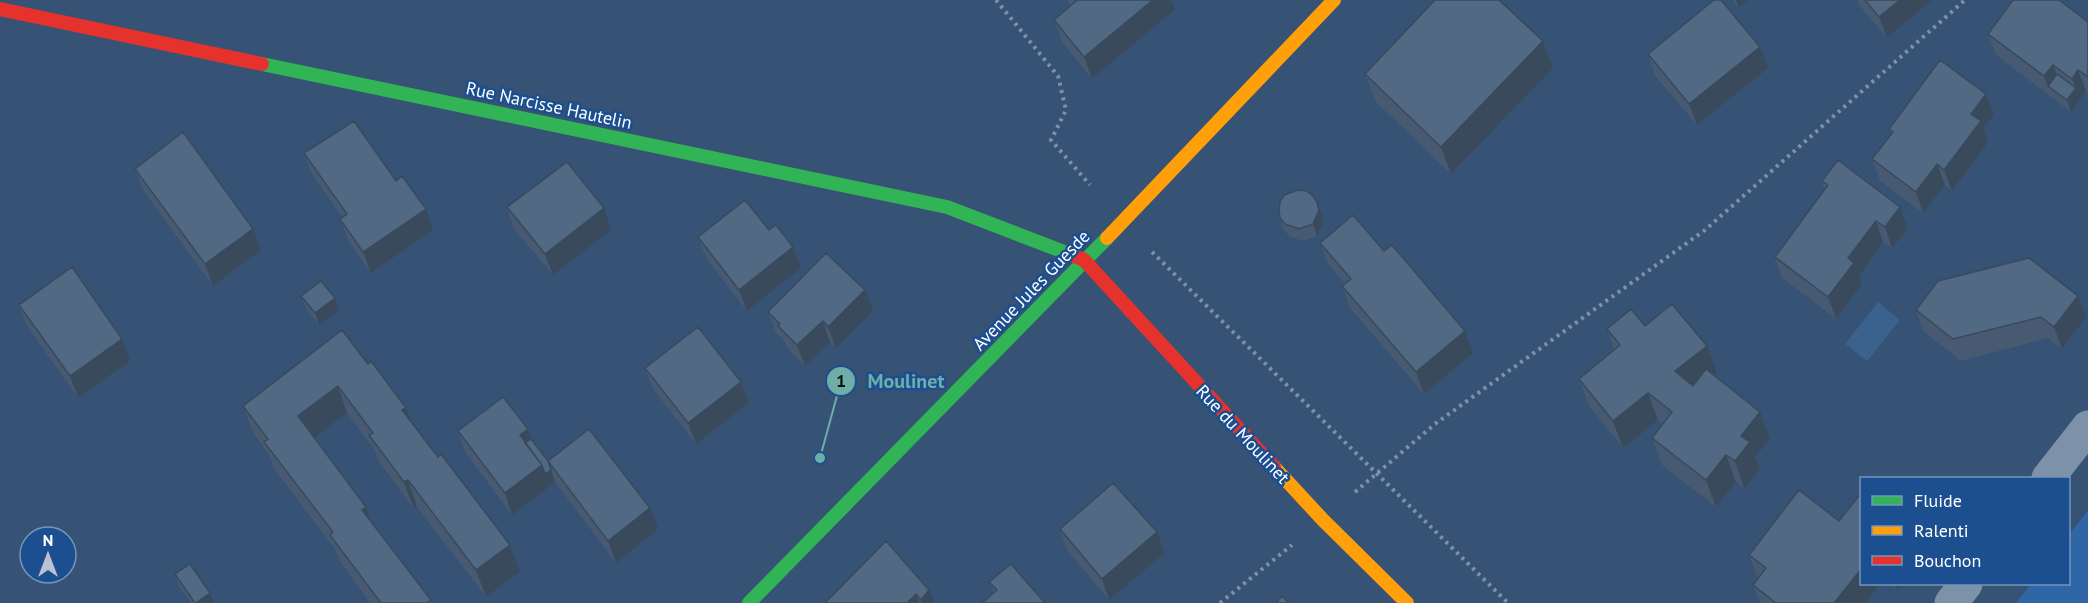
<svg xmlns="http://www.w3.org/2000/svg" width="2088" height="603" font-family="'PT Sans',sans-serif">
<rect width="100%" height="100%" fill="#365274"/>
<!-- green -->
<path fill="#2f66a5" d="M2088,510V603H2016L2031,584H2068L2069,535Z"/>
<!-- water -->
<path fill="#3b618d" d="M1878,302L1900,320L1867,361L1845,344Z"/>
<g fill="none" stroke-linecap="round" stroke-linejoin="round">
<!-- path -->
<path stroke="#7d92a8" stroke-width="4" stroke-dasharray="3 4.5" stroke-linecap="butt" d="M996,0L1058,76L1066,110L1051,140L1090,185
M1152,252L1508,603
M1355,492L1435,424L1705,230L1965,0
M1220,603L1292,545"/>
<!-- street -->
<path stroke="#7d92a8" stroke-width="33" d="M2048,478L2088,427
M1951,603L1966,584"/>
<!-- fast -->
<path stroke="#30b455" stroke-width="14" d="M262,64L947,207L1072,255
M749,603L1107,238"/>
<!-- slow -->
<path stroke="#ff9f0a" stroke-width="14" d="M1107,238L1334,0
M1274,467L1323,520L1407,603"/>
<!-- jam -->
<path stroke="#e5322d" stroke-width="14" d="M0,9L262,64
M1072,255L1084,260L1274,467"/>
</g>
<!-- wall -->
<path fill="#475a72" d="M1068,0H1171L1175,9L1092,79L1062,42L1054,20L1070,7Z
M1733,0H1748L1739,8Z
M1857,0H1932L1887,38L1859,5Z
M2088,22V93L2086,91L2071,112L1996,55L1988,34Z
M1543,41L1553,68L1451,174L1375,101L1365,74Z
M1760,47L1768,68L1697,125L1655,76L1648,54Z
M1986,94L1994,115L1983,128L1988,142L1952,191L1945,185L1923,213L1880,181L1872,159L1891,134L1889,129Z
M304,153L396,181L433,230L371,273L348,240L340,219L342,217L312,174Z
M135,169L261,250L213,286L143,190Z
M1822,181L1900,207L1908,228L1892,248L1883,242L1859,276L1862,284L1836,319L1782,278L1775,257L1825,190Z
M1317,202L1322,214L1323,222L1317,236L1303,241L1289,236L1284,230L1280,218Z
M507,207L611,230L553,275L514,229Z
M769,230L793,247L801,268L747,311L706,258L698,237Z
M1320,243L1384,251L1465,331L1473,353L1424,394L1350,308L1342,286L1345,284L1328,264Z
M301,296L335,298L339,310L319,325L306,308Z
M19,305L130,361L78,398L27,326Z
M1916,310L2086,317L2062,349L2048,338L1961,361L1923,331Z
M873,311L836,349L830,342L805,366L786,347L784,340L776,333L768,312Z
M1645,326L1707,346L1717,373L1714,375L1770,439L1755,457L1760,470L1744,488L1736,482L1716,507L1662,465L1652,438L1663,424L1658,420L1623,448L1589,406L1579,379L1614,350L1607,329Z
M368,364L406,408L411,422L438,457L510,545L520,572L486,597L417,507L414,509L379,462L374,449L347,413L314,438L366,507L372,523L431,600L432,603H370L340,562L335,549L274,469L270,456L253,433L243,406Z
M645,368L741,382L749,403L696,444L653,389Z
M528,429L531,439L548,461L658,529L616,563L555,482L512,515L465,452L458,431Z
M1839,521L1862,584H1880L1865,603H1760L1753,585L1758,579L1749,555Z
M1060,529L1157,532L1165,553L1109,600L1067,550Z
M886,541L934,603H825Z
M175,574L210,593L214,603H191L179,586Z
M989,582L1045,603L994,593Z
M1889,584H1901L1897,589Z"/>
<!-- shaded-wall -->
<path fill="#394a5c" d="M1153,0H1171L1175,9L1092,79L1084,57Z
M1736,0H1748L1739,8Z
M1900,0H1932L1887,38L1879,17Z
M1543,41L1553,68L1451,174L1441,147Z
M1760,47L1768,68L1697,125L1689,104Z
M2053,65L2061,86H2048L2044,76Z
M2078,70L2086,91L2071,112L2067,100L2076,88L2072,79Z
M1986,94L1994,115L1983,128L1988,142L1952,191L1944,170L1971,114Z
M1937,164L1945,185L1923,213L1916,192Z
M1317,202L1322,214L1323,222L1317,236L1313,224Z
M1900,207L1908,228L1892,248L1885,227Z
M604,208L611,230L553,275L545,254Z
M426,209L433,230L371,273L363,252Z
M1876,221L1883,242L1859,276L1862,284L1836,319L1828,297L1848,258Z
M253,229L261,250L213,286L205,264Z
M793,247L801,268L747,311L739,290Z
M865,290L873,311L836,349L828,327Z
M2078,296L2086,317L2062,349L2054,327Z
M335,298L339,310L319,325L315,313Z
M823,321L830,342L805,366L797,345Z
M1465,331L1473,353L1424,394L1416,372Z
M122,339L130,361L78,398L70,376Z
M1707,346L1717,373L1685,398L1675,371Z
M741,382L749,403L696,444L688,423Z
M338,386L347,413L307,443L298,416Z
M1648,393L1658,420L1623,448L1613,421Z
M406,408L416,435L402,410Z
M1760,412L1770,439L1755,457L1760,470L1744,488L1735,461L1741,436Z
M528,429L535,451L530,454L520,435Z
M1726,455L1736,482L1716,507L1706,480Z
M542,465L551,470L555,482L512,515L505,493Z
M408,480L417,507L414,509L404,482Z
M366,507L376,534L362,510Z
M650,508L658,529L616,563L608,541Z
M1157,532L1165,553L1109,600L1102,579Z
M510,545L520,572L486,597L476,570Z
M1862,568V584H1880L1865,603H1834Z
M1895,584H1901L1897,589Z
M929,590L934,603H922L921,600Z
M210,593L214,603H196Z
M916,594L919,603H907Z"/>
<!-- building -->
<path fill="#526984" stroke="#394a5c" stroke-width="1.5" d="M1075,0H1153L1084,57L1054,20L1076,1Z
M1435,0H1499L1543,41L1441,147L1365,74Z
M1714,0H1721L1760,47L1689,104L1648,54Z
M1865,0H1900L1879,17Z
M2013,0H2059L2088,22V77L2078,70L2072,79L2053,65L2044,76L1988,34Z
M1940,60L1986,94L1971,114L1981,121L1944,170L1937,164L1916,192L1872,159L1893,132L1889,129Z
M2057,74L2076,88L2067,100L2048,86Z
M354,121L396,181L402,176L426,209L363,252L340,219L347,214L304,153Z
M183,132L253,229L205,264L135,169Z
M1838,160L1900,207L1885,227L1876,221L1848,258L1854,263L1828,297L1775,257L1828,185L1822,181Z
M567,162L604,208L545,254L507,207Z
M1298,190L1306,191L1312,195L1317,202L1319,210L1313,224L1299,229L1285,224L1280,218L1279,210L1280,202L1284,195Z
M745,200L769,230L776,225L793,247L739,290L698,237Z
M1353,215L1384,251L1392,245L1465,331L1416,372L1342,286L1351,279L1320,243Z
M826,253L865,290L828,327L823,321L797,345L778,326L780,324L768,312Z
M2029,258L2078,296L2054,327L2041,317L1953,339L1916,310L1938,281Z
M72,267L122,339L70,376L19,305Z
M321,281L335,298L315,313L301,296Z
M1672,304L1707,346L1675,371L1693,386L1706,369L1760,412L1741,436L1750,442L1735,461L1726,455L1706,480L1652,438L1672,412L1648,393L1613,421L1579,379L1620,345L1607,329L1631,309L1645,326Z
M698,327L741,382L688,423L645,368Z
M342,330L368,364L371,361L406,408L402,410L438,457L441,454L510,545L476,570L408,480L404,482L369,435L373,433L338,386L298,416L366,507L362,510L431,600L427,603H381L330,535L333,532L264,442L268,439L243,406Z
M503,397L528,429L520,435L542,465L505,493L458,431Z
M589,429L650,508L608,541L548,461Z
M531,439L548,461L551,470L545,474L542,465L525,443Z
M1113,483L1157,532L1102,579L1060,529Z
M1799,490L1839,521L1862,492V568L1834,603H1776L1753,585L1766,568L1749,555Z
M886,541L929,590L921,600L916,594L907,603H825Z
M190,564L210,593L196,603H195L175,574Z
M1011,564L1045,603H982L997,590L989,582Z
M1282,596L1289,603H1276Z"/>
<g text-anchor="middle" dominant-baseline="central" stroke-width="5" stroke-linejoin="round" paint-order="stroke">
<!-- street labels -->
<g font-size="18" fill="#fff" stroke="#1b4f8f">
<text transform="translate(549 105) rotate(12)">Rue Narcisse Hautelin</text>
<text transform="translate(1031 290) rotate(-46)">Avenue Jules Guesde</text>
<text transform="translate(1243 434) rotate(47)">Rue du Moulinet</text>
</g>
</g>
<!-- callouts -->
<path fill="none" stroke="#6fada8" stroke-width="2" d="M820 458L841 381"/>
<g fill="#6fada8" stroke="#1b4f8f" stroke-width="2">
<circle cx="820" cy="458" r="6"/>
<circle cx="841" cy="381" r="15"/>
</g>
<g font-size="18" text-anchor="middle" font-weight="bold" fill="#111">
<text x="841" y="387">1</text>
</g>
<g font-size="20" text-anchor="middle" font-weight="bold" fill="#6fada8" stroke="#1b4f8f" stroke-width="5" stroke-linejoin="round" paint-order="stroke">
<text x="906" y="388">Moulinet</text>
</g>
<!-- legend -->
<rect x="1860" y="477" width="210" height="108" fill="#1b4f8f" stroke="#7695bc" stroke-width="1.5"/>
<rect x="1872" y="496" width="30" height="9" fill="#30b455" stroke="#7695bc" stroke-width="1.5"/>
<text x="1914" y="507" font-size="18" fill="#ffffff">Fluide</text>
<rect x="1872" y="526" width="30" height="9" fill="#ff9f0a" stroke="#7695bc" stroke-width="1.5"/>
<text x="1914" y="537" font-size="18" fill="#ffffff">Ralenti</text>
<rect x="1872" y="556" width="30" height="9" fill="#e5322d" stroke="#7695bc" stroke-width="1.5"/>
<text x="1914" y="567" font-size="18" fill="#ffffff">Bouchon</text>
<!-- north arrow -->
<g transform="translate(48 555)"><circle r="28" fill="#1b4f8f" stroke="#7695bc" stroke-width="1.5"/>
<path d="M0-4.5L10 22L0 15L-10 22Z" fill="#b9c2ce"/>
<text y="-9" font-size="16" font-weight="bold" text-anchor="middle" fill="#ffffff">N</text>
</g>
</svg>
